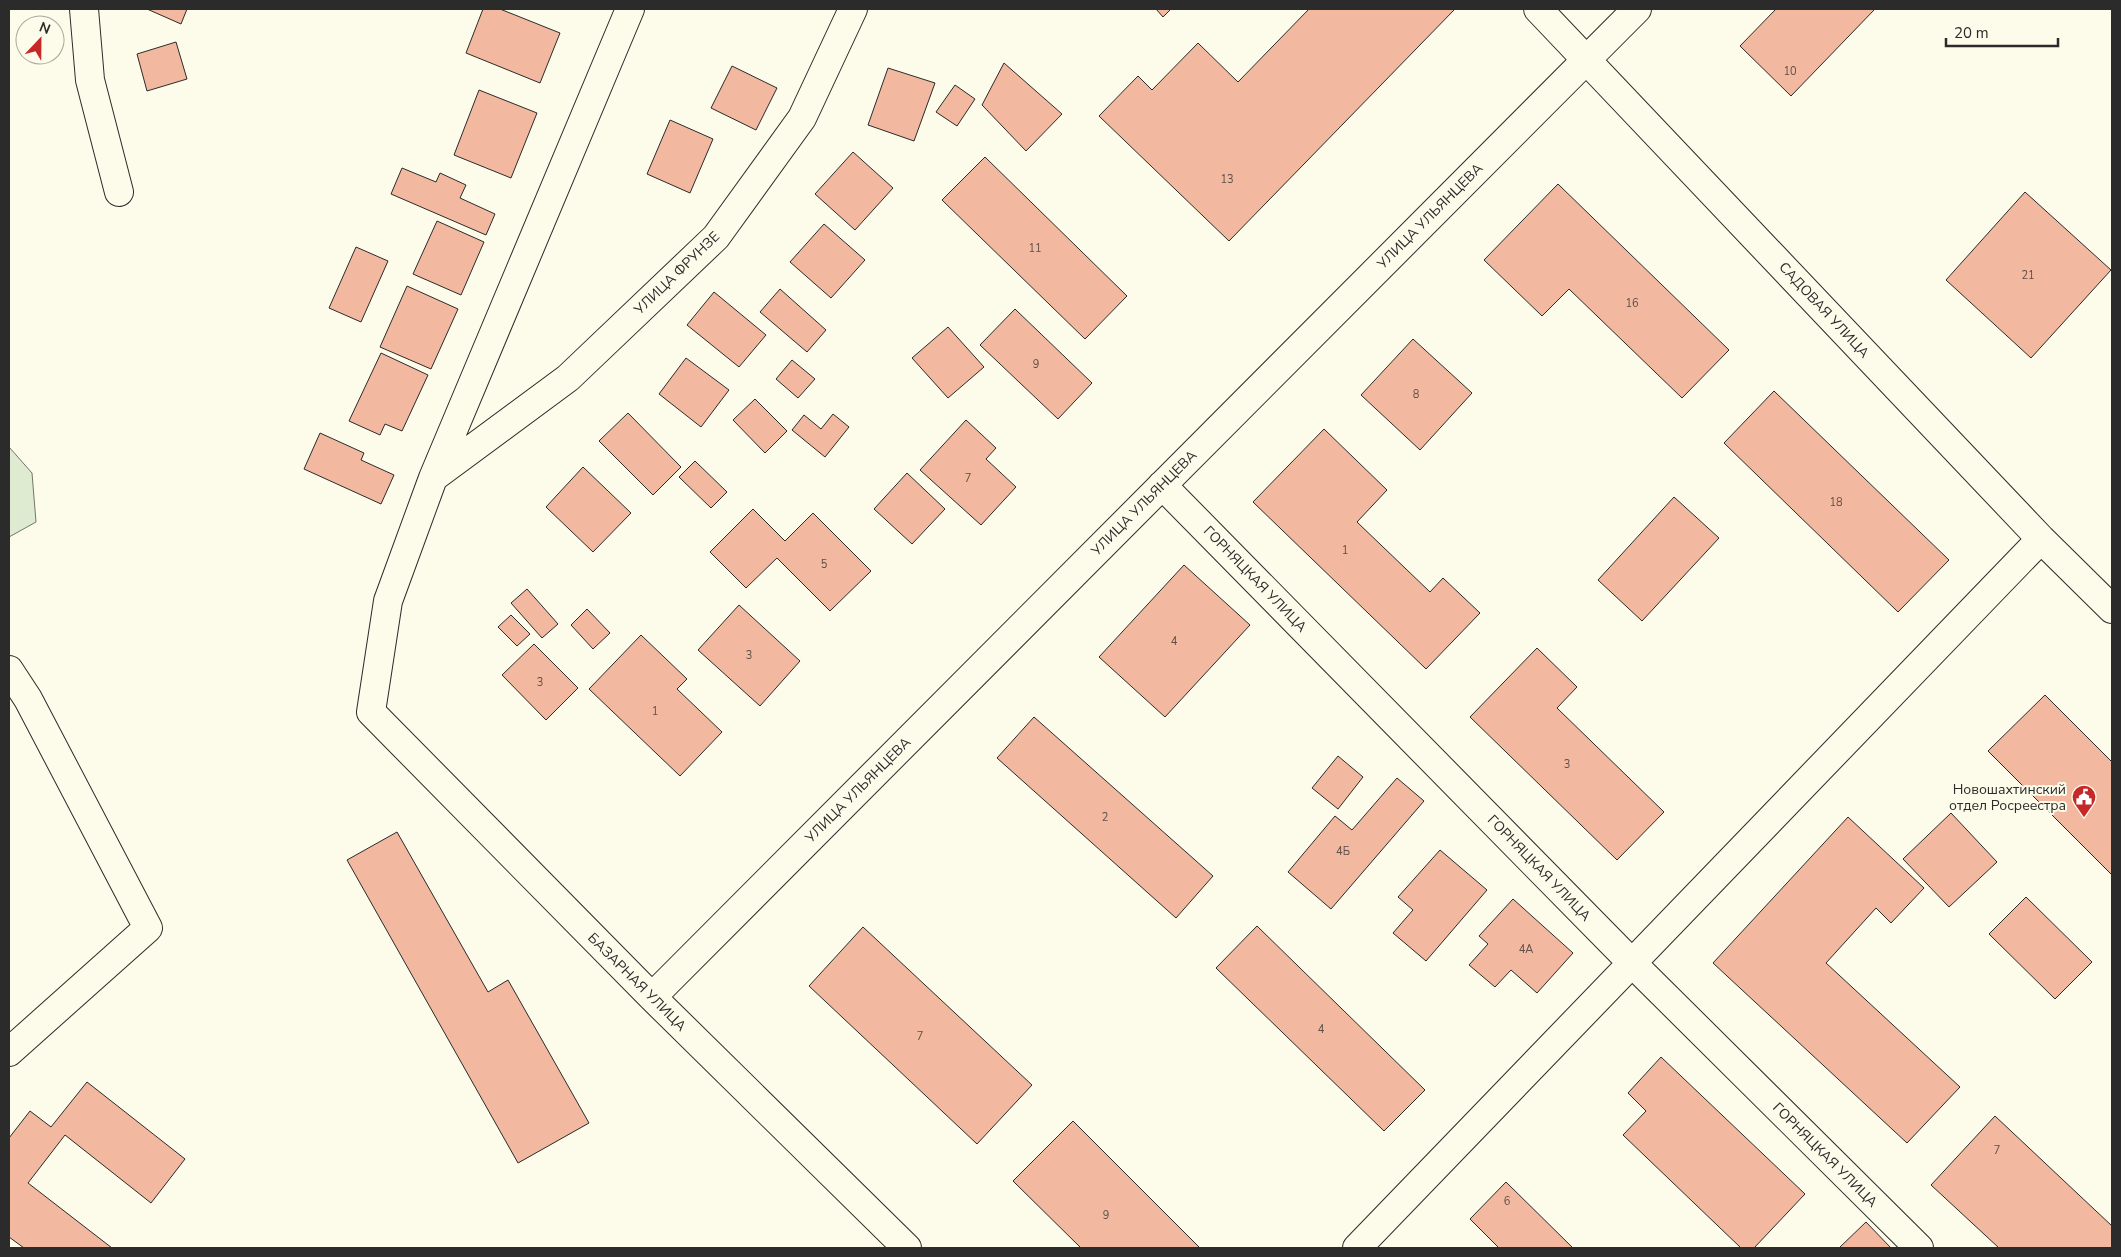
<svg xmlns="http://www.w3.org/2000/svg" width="2121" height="1257" font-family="'Nunito Sans',sans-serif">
<rect width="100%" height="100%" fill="#fdfbea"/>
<!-- green -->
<path fill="#deebd1" stroke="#74746e" d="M9,447L32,473L36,522L9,537Z"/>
<!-- building -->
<path fill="#f2b8a0" stroke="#2b2b2b" d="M147,9H187L181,24Z
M483,9H500L560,33L540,83L466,53Z
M1156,9H1171L1163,17Z
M1309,9H1455L1229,241L1099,116L1138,76L1152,90L1198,43L1238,82Z
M1776,9H1875L1791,96L1740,46Z
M176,42L187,79L147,91L137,54Z
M1004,63L1062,114L1026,151L982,105Z
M732,66L777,88L756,130L711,108Z
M888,68L935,83L914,141L868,125Z
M955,85L975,99L957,126L936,112Z
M479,90L537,113L511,178L454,155Z
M670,120L713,139L690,193L647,174Z
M853,152L893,188L855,230L815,194Z
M985,157L1127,296L1085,339L942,200Z
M402,168L436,182L440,173L466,185L460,198L495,214L486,235L391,194Z
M1558,184L1729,350L1682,398L1569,289L1542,316L1484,260Z
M2025,192L2111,270L2031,358L1946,280Z
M437,221L484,242L461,295L413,274Z
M824,224L865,260L831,298L790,262Z
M356,247L388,261L361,322L329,308Z
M407,286L458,309L431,369L380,347Z
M780,289L826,330L807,352L760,312Z
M714,292L766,335L739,367L687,325Z
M1015,309L1092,383L1058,419L980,345Z
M948,327L984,367L948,398L912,358Z
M1413,339L1472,393L1420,450L1361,395Z
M381,353L428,375L402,431L385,424L380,435L349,421Z
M686,358L729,390L701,427L659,394Z
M792,360L815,379L798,398L776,379Z
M1774,391L1949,560L1898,612L1724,443Z
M755,399L787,431L765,453L733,420Z
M628,413L681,467L653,495L599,441Z
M833,414L849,427L825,457L792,430L804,415L821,429Z
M966,420L996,448L986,459L1016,487L981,525L920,470Z
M1324,429L1387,490L1357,522L1430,592L1443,578L1480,613L1426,669L1253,502Z
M320,433L364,453L361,460L394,475L381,504L304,469Z
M695,461L727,492L711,508L679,477Z
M583,467L631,513L593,552L546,507Z
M907,473L945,509L912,544L874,509Z
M1674,497L1719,538L1642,621L1598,580Z
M753,509L785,541L813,513L871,571L830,611L777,558L746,588L710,552Z
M1184,565L1250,625L1165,717L1099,657Z
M527,589L558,624L542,638L511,603Z
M739,605L800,661L760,706L698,650Z
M587,609L610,633L593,649L571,625Z
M511,615L530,634L517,646L498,627Z
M641,635L687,679L677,689L722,732L680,776L589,689Z
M534,644L578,688L546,720L502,675Z
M1537,648L1577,687L1557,708L1664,812L1617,860L1470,717Z
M2045,695L2112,762V875L1988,751Z
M1034,717L1213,876L1176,918L997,758Z
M1338,756L1363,777L1338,809L1312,788Z
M1397,778L1424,801L1331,909L1288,872L1335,816L1352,830Z
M1951,813L1997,862L1949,907L1903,859Z
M1848,817L1924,888L1891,923L1876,908L1826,963L1960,1087L1907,1143L1713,963Z
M397,832L488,992L508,980L589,1123L518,1163L347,860Z
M1440,850L1487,890L1426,961L1393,933L1413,910L1398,897Z
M2026,897L2092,962L2055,999L1989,934Z
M1513,899L1573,953L1537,993L1511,970L1495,987L1469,965L1488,944L1479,936Z
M1257,926L1425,1090L1384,1131L1216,968Z
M863,927L1032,1085L977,1144L809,986Z
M1661,1057L1805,1194L1754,1248H1741L1623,1135L1646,1111L1628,1093Z
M87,1082L185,1159L151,1203L65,1135L28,1183L112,1248H24L9,1237V1138L30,1111L51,1127Z
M1995,1116L2112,1226V1248H1999L1931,1185Z
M1073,1121L1200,1248H1081L1013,1181Z
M1506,1182L1573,1248H1499L1470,1219Z
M1866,1222L1891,1248H1839Z"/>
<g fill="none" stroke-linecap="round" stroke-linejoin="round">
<defs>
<path id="minor" d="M84,9L90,80L119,192
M630,9L433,478L388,601L371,712L652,997L907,1248
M1538,9L2041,539L2112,609
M434,477L568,378L716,237L802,118L853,9
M1162,485L1632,963L1919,1248
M9,670L28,699L148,928L9,1052
M652,997L1637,9
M1357,1248L2041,539"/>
</defs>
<!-- minor casing -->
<use href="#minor" stroke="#2b2b2b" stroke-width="30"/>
<!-- minor -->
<use href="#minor" stroke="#fdfbea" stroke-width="28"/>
</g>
<!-- icons -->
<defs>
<symbol id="civic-pin" viewBox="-11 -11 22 30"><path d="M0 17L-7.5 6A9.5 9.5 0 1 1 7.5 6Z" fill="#c62828" stroke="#fdfbea"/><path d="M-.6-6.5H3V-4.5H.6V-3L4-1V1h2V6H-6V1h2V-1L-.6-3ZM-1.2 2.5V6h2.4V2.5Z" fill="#fff"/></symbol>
</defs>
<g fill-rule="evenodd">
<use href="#civic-pin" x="2070" y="783" width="28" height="38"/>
</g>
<g text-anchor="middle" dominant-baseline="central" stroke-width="4" stroke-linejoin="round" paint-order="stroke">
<!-- number labels -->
<g font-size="11" fill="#5d4e48">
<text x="1790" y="71">10</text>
<text x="1227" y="179">13</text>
<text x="1035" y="248">11</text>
<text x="2028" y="275">21</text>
<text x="1632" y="303">16</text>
<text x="1036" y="364">9</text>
<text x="1416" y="394">8</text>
<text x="968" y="478">7</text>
<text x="1836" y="502">18</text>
<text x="1345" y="550">1</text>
<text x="824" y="564">5</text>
<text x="1174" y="641">4</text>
<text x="749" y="655">3</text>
<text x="540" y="682">3</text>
<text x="655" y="711">1</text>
<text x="1567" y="764">3</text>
<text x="1105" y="817">2</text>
<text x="1343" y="851">4Б</text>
<text x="1526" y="949">4А</text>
<text x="1321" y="1029">4</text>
<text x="920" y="1036">7</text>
<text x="1997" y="1150">7</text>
<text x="1507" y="1201">6</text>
<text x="1106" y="1215">9</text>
</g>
<!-- street labels -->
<g font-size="14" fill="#2b2b2b" stroke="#fdfbea">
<text transform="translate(1430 216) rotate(-45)">УЛИЦА УЛЬЯНЦЕВА</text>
<text transform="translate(677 273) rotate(-44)">УЛИЦА ФРУНЗЕ</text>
<text transform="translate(1824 310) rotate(47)">САДОВАЯ УЛИЦА</text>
<text transform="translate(1144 503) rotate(-45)">УЛИЦА УЛЬЯНЦЕВА</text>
<text transform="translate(1255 579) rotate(46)">ГОРНЯЦКАЯ УЛИЦА</text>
<text transform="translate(858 790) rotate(-45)">УЛИЦА УЛЬЯНЦЕВА</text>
<text transform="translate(1539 868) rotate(46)">ГОРНЯЦКАЯ УЛИЦА</text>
<text transform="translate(637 982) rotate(45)">БАЗАРНАЯ УЛИЦА</text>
<text transform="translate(1825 1155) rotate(45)">ГОРНЯЦКАЯ УЛИЦА</text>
</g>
<!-- poi labels -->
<g font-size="14" fill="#2b2b2b" stroke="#fdfbea" text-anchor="end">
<text x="2066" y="789">Новошахтинский<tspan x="2066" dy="16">отдел Росреестра</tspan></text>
</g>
</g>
<!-- border -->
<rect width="2121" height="1257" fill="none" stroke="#2b2b2b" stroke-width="20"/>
<!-- north arrow -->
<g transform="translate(40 40) rotate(22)"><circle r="24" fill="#fdfbea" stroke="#a9a89e"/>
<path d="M0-4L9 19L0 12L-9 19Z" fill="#c62828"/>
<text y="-8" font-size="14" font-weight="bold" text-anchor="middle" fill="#2b2b2b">N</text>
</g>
<!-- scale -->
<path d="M1946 38v8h112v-8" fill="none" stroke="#2b2b2b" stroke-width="2.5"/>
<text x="1954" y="38" font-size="15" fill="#2b2b2b" stroke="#fdfbea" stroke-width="4" paint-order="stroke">20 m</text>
</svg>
